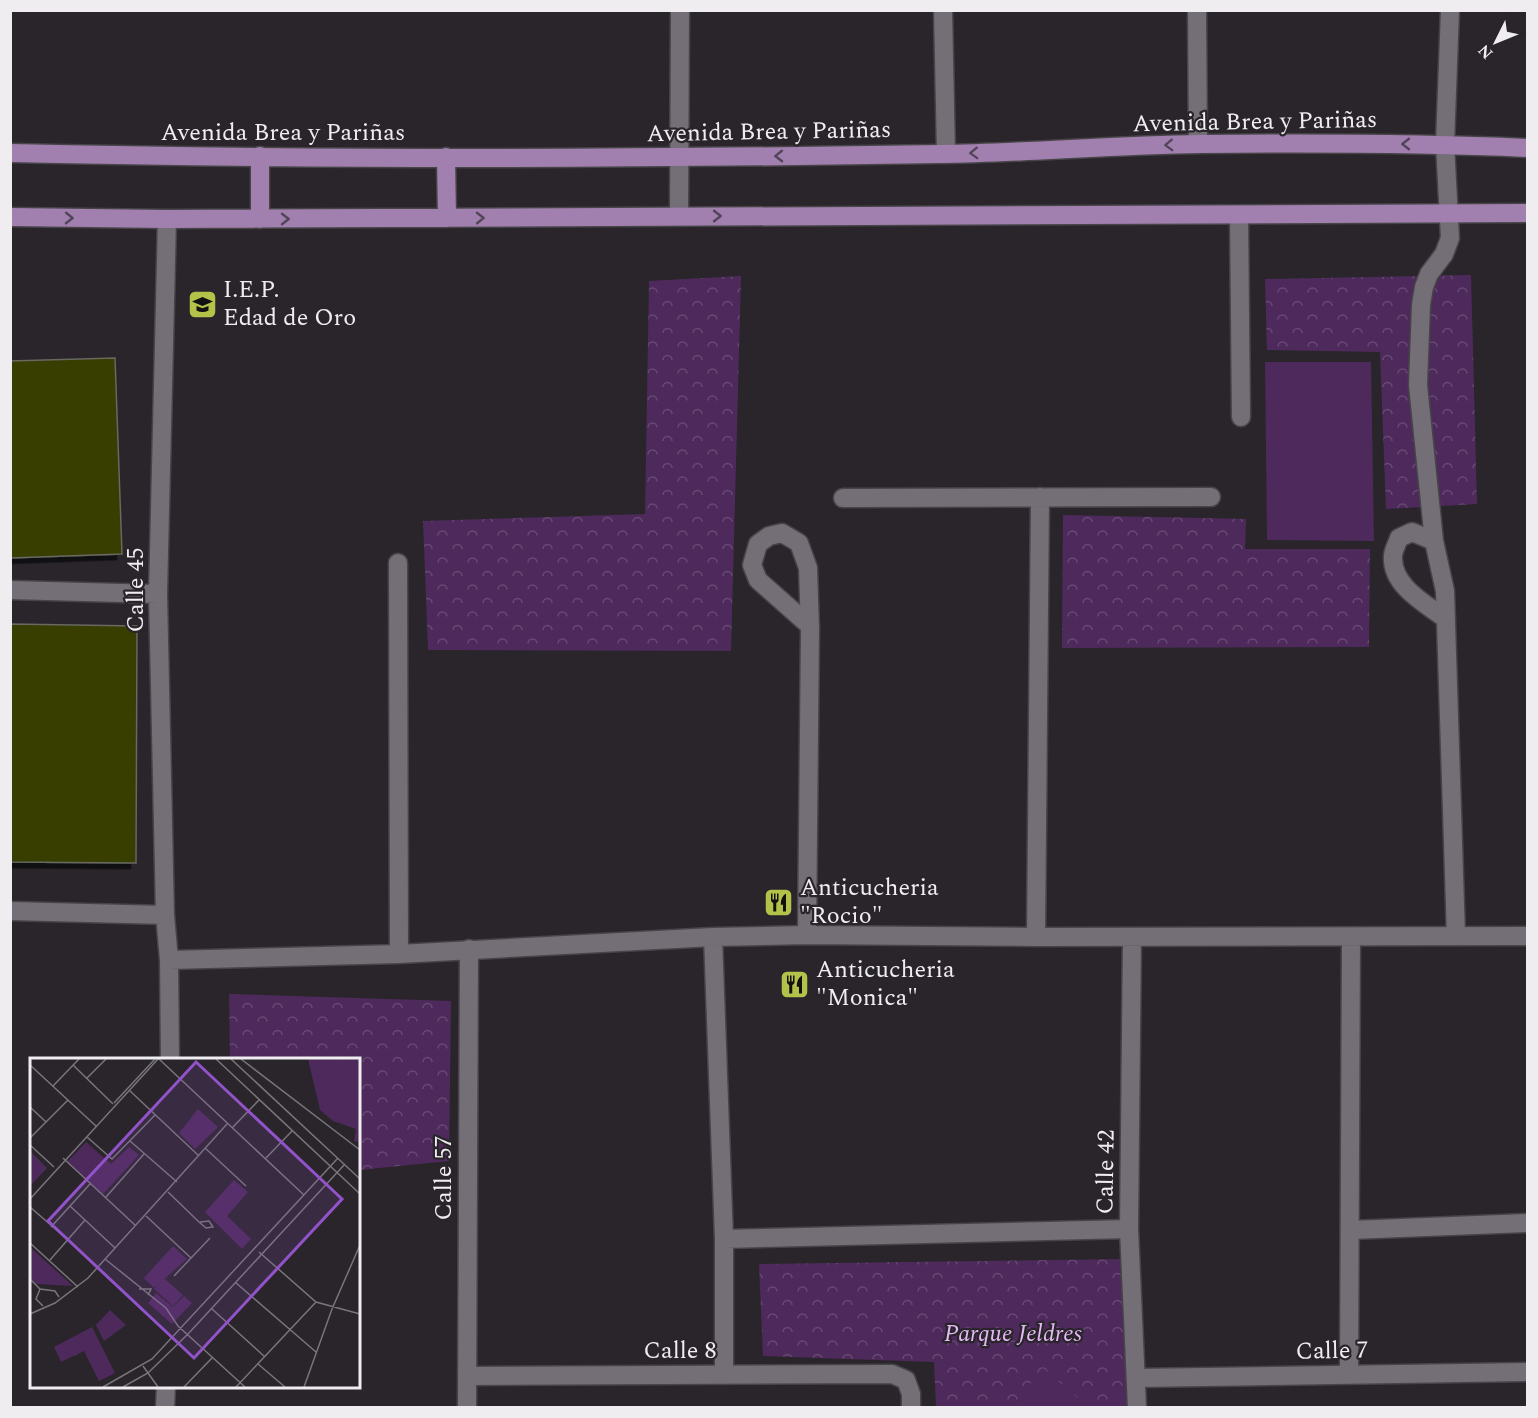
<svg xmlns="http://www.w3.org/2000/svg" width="1538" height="1418" font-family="Spectral,serif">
<defs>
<pattern id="park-crowns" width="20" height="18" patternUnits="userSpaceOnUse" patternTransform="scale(1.5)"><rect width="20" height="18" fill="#4d2a5b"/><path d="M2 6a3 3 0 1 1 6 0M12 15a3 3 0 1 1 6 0" fill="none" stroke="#674973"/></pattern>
<filter id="shadow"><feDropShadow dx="-5.5" dy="5.5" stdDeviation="0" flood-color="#0009"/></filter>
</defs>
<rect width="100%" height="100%" fill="#29252b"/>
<!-- park -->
<path fill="url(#park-crowns)" d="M1471,275L1477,504L1386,509L1380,352L1267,350L1265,279Z
M741,276L731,651L428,650L423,521L645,514L649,281Z
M1063,515L1246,519L1245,549H1370L1369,647L1062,648Z
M229,994L451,1001L449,1161L359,1170L358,1060L230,1059Z
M1128,1259L1131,1407H936L934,1362L763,1356L759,1264Z"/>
<!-- garden -->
<path fill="#4d2a5b" d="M1265,362H1371L1374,541L1267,540Z
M1043,1368L1088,1407H1012Z"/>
<!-- building -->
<path fill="#373c01" stroke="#676960" stroke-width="1.5" filter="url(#shadow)" d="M115,358L122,554L10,558V361Z
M10,624L137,626L136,863L10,862Z"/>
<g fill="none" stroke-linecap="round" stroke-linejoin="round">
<defs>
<path id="minor" d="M943,10L946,154
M1197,10L1198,144
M1450,10L1445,144L1450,238L1444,254L1429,274L1424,287L1421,305L1418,385L1434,541L1445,591L1456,936
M1239,215L1241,417
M679,216L680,10
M167,219L158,594L165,915L169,960L170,1060
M843,498L1211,497
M1434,541L1412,532L1399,538C1397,544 1393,551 1393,556C1391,586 1426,604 1446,619
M398,563L399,954
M10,590L158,594
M10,911L165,915
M807,935L810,629L808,568L799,543L782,533L769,536L758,544L752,565L758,580L810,626
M713,937L724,1239V1375
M1036,937L1040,497
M1132,937L1129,1229L1137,1408
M169,960L399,954L713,937L807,935L1036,937L1528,936
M1351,1230L1528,1223
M724,1239L1129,1229
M1349,1374L1351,937
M468,1376L892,1374L906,1380L911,1394V1408
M1137,1378L1528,1372
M165,1408L166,1386
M467,1408L469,949"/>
<path id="major" d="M10,153C320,160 631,159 941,154C1027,153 1113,145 1200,144C1309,143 1418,143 1528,148
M446,157L447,218
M10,217L167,219L1528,213
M260,219V156"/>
</defs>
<!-- minor casing -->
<use href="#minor" stroke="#474448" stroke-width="21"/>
<!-- major casing -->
<use href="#major" stroke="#474448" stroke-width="21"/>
<!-- minor -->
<use href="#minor" stroke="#746e76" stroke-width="18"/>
<!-- major -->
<use href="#major" stroke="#a180af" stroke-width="18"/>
</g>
<!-- one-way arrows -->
<defs><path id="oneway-chevron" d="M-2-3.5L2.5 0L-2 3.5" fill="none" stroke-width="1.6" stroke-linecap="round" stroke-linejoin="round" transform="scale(1.5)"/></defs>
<g stroke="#534559">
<use href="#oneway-chevron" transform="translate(1406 144) rotate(180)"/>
<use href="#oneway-chevron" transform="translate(1169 145) rotate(178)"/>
<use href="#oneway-chevron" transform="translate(974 153) rotate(178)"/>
<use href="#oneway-chevron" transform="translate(779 156) rotate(179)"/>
<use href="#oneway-chevron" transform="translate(717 216)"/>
<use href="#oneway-chevron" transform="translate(69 218) rotate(1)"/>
<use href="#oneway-chevron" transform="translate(480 218) rotate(-1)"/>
<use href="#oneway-chevron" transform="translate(285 219)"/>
</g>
<!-- icons -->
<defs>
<symbol id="school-square" viewBox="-11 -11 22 22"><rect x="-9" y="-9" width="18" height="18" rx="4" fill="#b4c24a" stroke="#29252b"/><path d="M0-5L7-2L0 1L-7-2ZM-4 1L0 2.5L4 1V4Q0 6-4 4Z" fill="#111"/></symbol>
<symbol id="restaurant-square" viewBox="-11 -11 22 22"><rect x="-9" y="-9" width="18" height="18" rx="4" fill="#b4c24a" stroke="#29252b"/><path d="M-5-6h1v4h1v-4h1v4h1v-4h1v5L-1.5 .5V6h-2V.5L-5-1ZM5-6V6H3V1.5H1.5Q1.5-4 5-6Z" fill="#111"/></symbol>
</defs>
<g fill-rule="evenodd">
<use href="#school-square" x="186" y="288" width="33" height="33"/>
<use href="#restaurant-square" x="762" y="886" width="33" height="33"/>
<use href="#restaurant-square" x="778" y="968" width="33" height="33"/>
</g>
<g text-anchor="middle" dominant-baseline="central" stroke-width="4.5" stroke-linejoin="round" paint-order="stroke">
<!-- street labels -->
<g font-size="24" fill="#f0edf1" stroke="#29252b">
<text transform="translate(1255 122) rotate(-1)">Avenida Brea y Pariñas</text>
<text transform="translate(769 132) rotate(-1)">Avenida Brea y Pariñas</text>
<text x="283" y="133">Avenida Brea y Pariñas</text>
<text transform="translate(136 590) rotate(-90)">Calle 45</text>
<text transform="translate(1106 1172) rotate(-89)">Calle 42</text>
<text transform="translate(444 1178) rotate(-90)">Calle 57</text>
<text x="680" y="1351">Calle 8</text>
<text transform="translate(1332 1351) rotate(-1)">Calle 7</text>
</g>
<!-- poi labels -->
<g font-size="24" fill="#f0edf1" stroke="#29252b" text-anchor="start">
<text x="223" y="290">I.E.P.<tspan x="223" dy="28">Edad de Oro</tspan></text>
<text x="800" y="888">Anticucheria<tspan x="800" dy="28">"Rocio"</tspan></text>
<text x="816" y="970">Anticucheria<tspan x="816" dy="28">"Monica"</tspan></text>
</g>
<!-- park labels -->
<g font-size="24" font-style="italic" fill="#e4b9f6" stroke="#29252b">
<text x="1013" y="1334">Parque Jeldres</text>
</g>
</g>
<!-- overview -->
<g transform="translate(30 1058)">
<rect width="330" height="330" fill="#29252b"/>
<path d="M168,51L188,69L165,91L149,75ZM56,84L81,106L99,89L109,97L73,136L37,104ZM0,93L17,110L0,128ZM204,122L218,134L197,158L221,181L212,191L175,154ZM143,188L157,201L124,230L114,220ZM0,189L43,228L6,226L0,220ZM126,235L143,249L154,238L162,245L142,266L118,245ZM80,252L96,267L74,283L66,267ZM62,269L85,315L69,323L54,293L31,304L24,289Z" fill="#4d2a5b"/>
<path d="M278,1H330V84L324,83L326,71L303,63L290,52ZM67,93L70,117L55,118L52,95ZM134,220L153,237L143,248L124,231ZM34 289a9 9 0 1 1 18 0a9 9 0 1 1-18 0ZM72,289L83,312L69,319L58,296Z" fill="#4d2a5b"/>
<path fill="none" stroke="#79757a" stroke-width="1.5" d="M129,1L274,137M186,1L330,136M201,1L330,121M211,1L330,92M0,7L67,69M43,7L83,46M57,20L76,1M23,28L49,1M99,32L169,98M84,45L125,1M0,49L16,64M202,70L229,42M57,79L82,101L125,57M0,80L38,42M100,83L147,124M0,87L24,109M175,90L216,128M33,100L106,168M236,100L262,73M138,134L169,164L176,170L183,169L179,163L170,164M76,139L114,96M0,141L128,1M40,148L85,190M0,149L38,182M116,158L161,200M21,169L60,126M0,185L48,229M229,194L286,244L330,256M75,201L136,250L148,268L215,329M20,202L55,162M144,218L180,180M0,221L10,231L25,233L29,239M205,224L286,294M10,231L6,241L13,248M109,231H121L118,237M182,251L235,299M0,256L25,245L58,220L197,66M228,306L255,329M113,308L128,329M73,329L122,301L308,100M93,329L118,315L158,276L315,106M154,329L182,300M206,329L286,244M274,329L302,251L330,187"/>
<path fill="#9253c9" fill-opacity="0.15" stroke="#9253c9" stroke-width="3" d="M166,4L312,141L164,300L18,163Z"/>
<rect width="330" height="330" fill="none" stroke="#f0edf1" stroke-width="3"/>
</g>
<!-- border -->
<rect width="1538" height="1418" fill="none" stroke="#f0edf1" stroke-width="24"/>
<!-- north arrow -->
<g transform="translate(1496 42) rotate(227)" stroke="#29252b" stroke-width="4.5" paint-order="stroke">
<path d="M0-4.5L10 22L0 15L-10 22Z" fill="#f0edf1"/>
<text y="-9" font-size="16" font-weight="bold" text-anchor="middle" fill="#f0edf1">N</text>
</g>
</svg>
